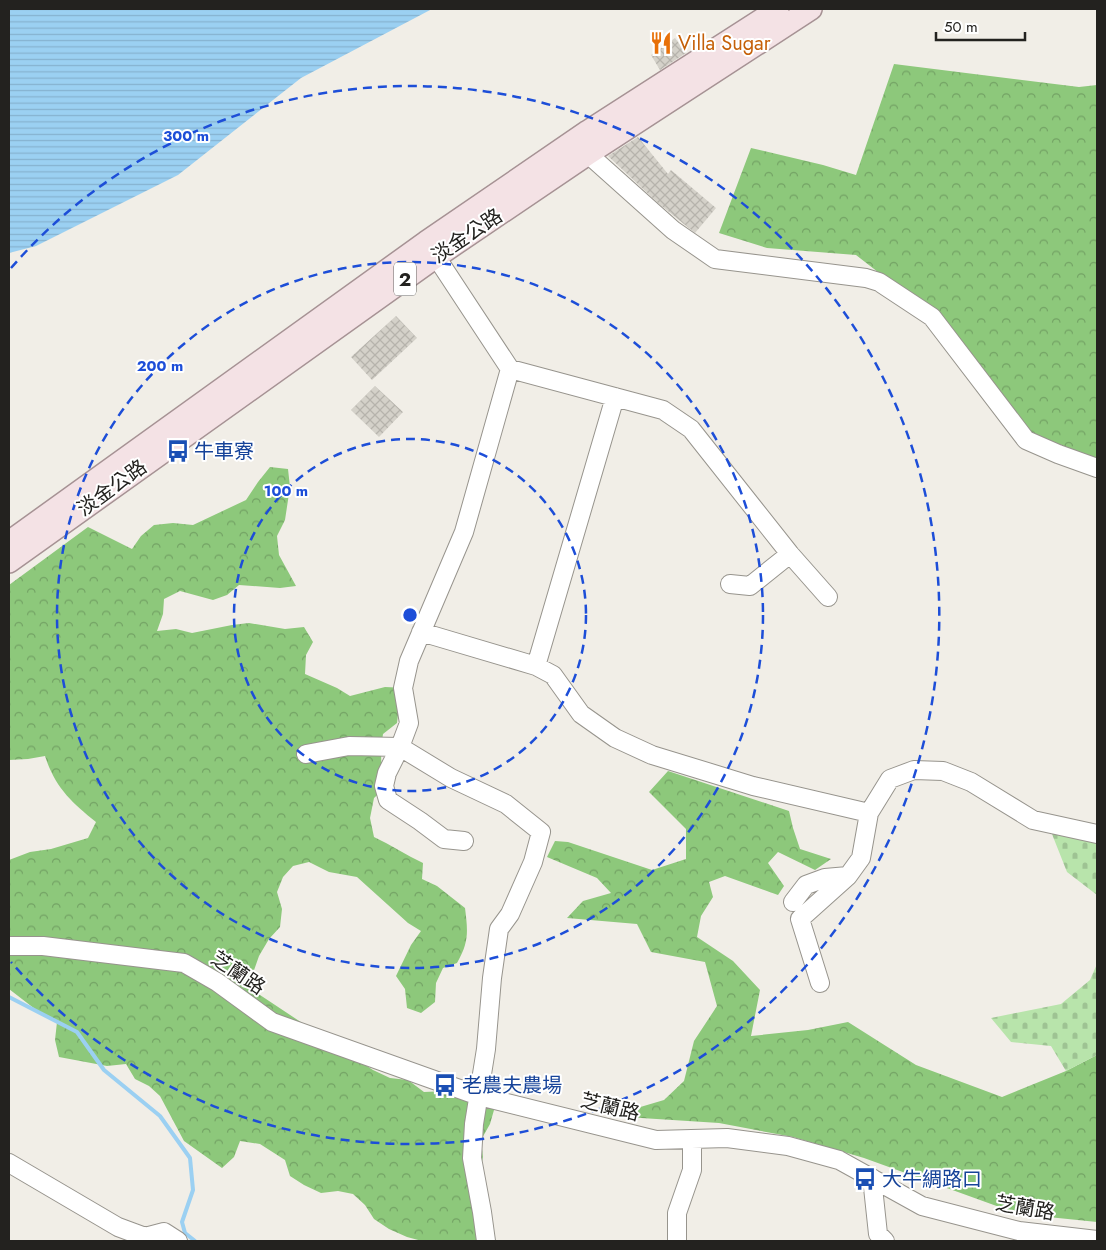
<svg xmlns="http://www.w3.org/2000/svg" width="1106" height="1250" font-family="Jost,'Noto Sans TC',sans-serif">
<defs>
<pattern id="forest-crowns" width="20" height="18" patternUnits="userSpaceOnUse" patternTransform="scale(1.25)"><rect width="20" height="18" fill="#8dc87b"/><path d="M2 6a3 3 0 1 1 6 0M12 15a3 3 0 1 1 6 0" fill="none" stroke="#73a264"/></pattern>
<pattern id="cemetery-stones" width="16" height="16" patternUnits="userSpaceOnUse" patternTransform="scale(1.25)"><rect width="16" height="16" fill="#b8e4ab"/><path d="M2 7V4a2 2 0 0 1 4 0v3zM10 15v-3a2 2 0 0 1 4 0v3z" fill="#9ec393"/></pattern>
<pattern id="water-rules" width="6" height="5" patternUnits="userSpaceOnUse" patternTransform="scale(1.25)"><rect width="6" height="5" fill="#9bd0f2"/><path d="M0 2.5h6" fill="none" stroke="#85b2cf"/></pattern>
<pattern id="building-cross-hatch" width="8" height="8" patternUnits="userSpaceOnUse" patternTransform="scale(1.25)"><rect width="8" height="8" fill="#d4d1c9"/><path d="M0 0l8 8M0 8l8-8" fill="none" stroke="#b6b3ac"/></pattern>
</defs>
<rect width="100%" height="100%" fill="#f1eee7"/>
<!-- forest -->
<path fill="url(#forest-crowns)" d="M894,64L1079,87L1097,85V465L1036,439L923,307L856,255L767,248L719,233L751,148L823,165L856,175Z
M270,467L288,469L290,487L285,520L277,536L279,555L296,586L280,588L239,585L227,595L213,600L180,591L164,599L163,614L157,631L176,629L192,633L232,625L249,623L285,629L304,627L313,642L306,655L305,674L337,688L350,696L385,687L407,688L399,706L397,723L383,734C380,754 380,767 387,786L374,798L370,818L374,837C391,845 406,855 423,863L422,879L437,886L465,908C468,932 469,942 457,963L443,968L436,983L435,1002L421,1013L407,1008L405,989L396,976L411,945L421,931L408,923L357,877L329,872L309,862L293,866L283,877L277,892L282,909L280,927L269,939L259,956L253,973L257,993L373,1070L390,1078L408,1080L424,1092L446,1091L484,1095L494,1110L490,1124L481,1140L483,1157L479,1175L483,1241H422L407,1237L389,1229L374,1219L365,1205L353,1194L338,1191L321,1193L304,1185L290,1176L285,1160L260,1144L240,1141L234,1157L222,1168L184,1141L160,1096L149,1086L135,1079L126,1064L107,1066L59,1057L55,1040L57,1022L44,1016L9,989V860L30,852L51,849L88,838L96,822C71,802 55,787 45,756L28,759L9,760V585L88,527L132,549L141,536L154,525L173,523L193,525L246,500L258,482Z
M668,771L789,811L793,828L800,849L831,859L815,870L778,852L768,863L784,886L778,895L725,876L709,882L713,897L701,916L697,937L733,961L760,990L751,1036L808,1030L848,1022L916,1065L1002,1097L1066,1071L1097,1055V1222L1019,1214L864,1158L793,1137L719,1123L610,1116L664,1100L684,1081L694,1041L717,1006L705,962L651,952L637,924L567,918L583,901L611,893L597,878L547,857L555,841L568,842L652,870L686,859V829L649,792Z"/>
<!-- cemetery -->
<path fill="url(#cemetery-stones)" d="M1048,824L1097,829V895L1067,872Z
M1097,964V1055L1066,1071L1051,1046L1011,1042L991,1018L1061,1004L1090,980Z"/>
<!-- water -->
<path fill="url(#water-rules)" d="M9,9H432L301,78L178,175L36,246L9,253Z"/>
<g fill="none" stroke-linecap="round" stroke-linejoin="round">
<!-- stream -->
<path stroke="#9bd0f2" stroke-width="4" d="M9,997L77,1032L104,1070L160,1116L190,1158L193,1190L182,1222L185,1233L195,1241"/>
</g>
<!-- building -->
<path fill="url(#building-cross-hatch)" d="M675,38L686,53L660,70L651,55Z
M638,137L668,174L671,170L716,208L695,233L658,203L608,156Z
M396,316L417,338L372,380L351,357Z
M375,386L403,412L379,437L351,410Z"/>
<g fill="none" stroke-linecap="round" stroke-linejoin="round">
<defs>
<path id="minor" d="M579,144L588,154L673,230L715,259L866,278L879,282L932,317L1026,440L1058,454L1097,468
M429,246L510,369L464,532L409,661L403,688L409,723L400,747L387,773L384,786L388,800L420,821L444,839L464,841
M510,369L663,410L691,429L790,554L828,597
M730,584L750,586L790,554
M421,632L536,666L553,675L581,714L615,738L652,755L753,786L869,813L861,858L848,876L800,919L820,983
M536,666L615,397
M306,754L349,746L400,747L451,778L506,804L541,832L533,862L510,914L499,929L492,978L486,1049L474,1124L472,1158L482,1212L486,1241
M869,813L890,779L914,770L943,771L971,782L1033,820L1097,834
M793,902L806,885L825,878L848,876
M9,946H43L184,963L217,982L272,1022L479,1096L656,1140L727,1138L788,1146L839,1160L922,1206L1019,1231L1097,1240
M9,1163L118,1227L145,1237L164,1232L178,1241
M872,1178L878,1234L885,1241
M677,1241V1213L692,1170V1139"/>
<path id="major" d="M9,542L426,242L588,131L778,9
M9,562L436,257L588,154L811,9"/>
</defs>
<!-- minor casing -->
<use href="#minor" stroke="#97948d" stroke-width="20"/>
<!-- major casing -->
<use href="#major" stroke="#a69294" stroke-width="24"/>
<!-- minor -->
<use href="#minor" stroke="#fff" stroke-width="18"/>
<!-- major -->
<use href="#major" stroke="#f4e2e5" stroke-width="21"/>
</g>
<!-- distance rings -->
<g fill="none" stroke="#1d4ed8" stroke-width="2.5" stroke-dasharray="9 6">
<circle cx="410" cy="615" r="176"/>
<circle cx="410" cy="615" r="353"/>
<path d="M11 268A529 529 0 1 1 11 962"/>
</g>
<!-- icons -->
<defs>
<symbol id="restaurant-bare" viewBox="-9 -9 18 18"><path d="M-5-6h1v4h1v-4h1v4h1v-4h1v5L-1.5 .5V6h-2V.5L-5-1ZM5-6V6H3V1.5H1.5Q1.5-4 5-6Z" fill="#e8710a" stroke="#fff" stroke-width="2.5" paint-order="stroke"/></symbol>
<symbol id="bus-bare" viewBox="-9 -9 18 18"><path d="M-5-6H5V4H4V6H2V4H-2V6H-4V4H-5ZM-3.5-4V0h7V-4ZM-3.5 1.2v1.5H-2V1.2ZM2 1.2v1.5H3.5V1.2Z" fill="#1a4fb4" stroke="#fff" stroke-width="2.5" paint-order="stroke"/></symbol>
</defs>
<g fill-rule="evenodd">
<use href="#restaurant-bare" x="645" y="27" width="32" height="32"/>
<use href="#bus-bare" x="162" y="435" width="32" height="32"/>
<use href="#bus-bare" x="429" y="1069" width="32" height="32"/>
<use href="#bus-bare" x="849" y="1163" width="32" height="32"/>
</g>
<g text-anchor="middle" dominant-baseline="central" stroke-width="4" stroke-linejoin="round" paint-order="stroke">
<!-- shield labels -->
<rect fill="#fff" stroke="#656462" stroke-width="1" x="394" y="262.5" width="22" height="33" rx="4"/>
<g font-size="19" font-weight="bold" fill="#23221f">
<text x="405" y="279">2</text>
</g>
<!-- food labels -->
<g font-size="20" fill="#c56008" stroke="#fff" text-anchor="start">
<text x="678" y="43">Villa Sugar</text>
</g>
<!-- street labels -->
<g font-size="20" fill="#23221f" stroke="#fff">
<text transform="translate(467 236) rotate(-34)">淡金公路</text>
<text transform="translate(112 488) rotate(-36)">淡金公路</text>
<text transform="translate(238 973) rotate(34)">芝蘭路</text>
<text transform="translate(610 1107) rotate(14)">芝蘭路</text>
<text transform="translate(1025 1208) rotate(10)">芝蘭路</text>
</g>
<!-- transit labels -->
<g font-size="20" fill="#164399" stroke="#fff" text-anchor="start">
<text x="194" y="451">牛車寮</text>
<text x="462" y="1085">老農夫農場</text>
<text x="882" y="1179">大牛綢路口</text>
</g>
</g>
<circle cx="410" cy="615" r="8" fill="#1d4ed8" stroke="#fff" stroke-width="2.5"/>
<g font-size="15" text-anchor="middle" font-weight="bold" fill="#1d4ed8" stroke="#fff" stroke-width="4" stroke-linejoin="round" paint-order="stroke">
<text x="186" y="141">300 m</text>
<text x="160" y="371">200 m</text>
<text x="286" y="496">100 m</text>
</g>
<!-- border -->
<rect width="1106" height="1250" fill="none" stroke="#23221f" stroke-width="20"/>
<!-- scale -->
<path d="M936 32v8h89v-8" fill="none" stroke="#23221f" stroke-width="2.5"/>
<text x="944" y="32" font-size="15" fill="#23221f" stroke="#ffffff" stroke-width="4" paint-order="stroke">50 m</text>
</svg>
